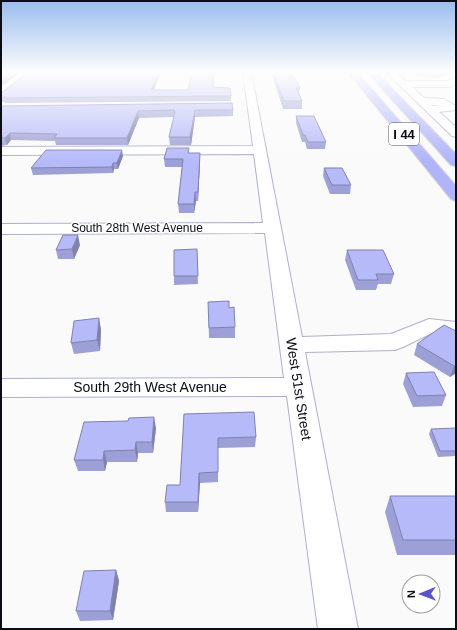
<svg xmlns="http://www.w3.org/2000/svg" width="457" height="630" font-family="Helvetica,sans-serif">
<rect width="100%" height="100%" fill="#fafafa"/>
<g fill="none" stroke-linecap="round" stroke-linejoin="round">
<defs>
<path id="minor" d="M243,72H251L302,337L391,334L429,319L456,322V336L432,333L403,347L395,350L305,352L358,629H318L287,396L1,397V379L284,378L265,233L1,234V224L263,223L254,154L1,155V147L253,146Z
M386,72H396L405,81H448L456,77V84L450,87H412L424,98L444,99L456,106V110L439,112L456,127V137L452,136ZM431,105H442L433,106Z"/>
<path id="highway" d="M348,72H357L456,186V201L451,199Z
M367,72H376L456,154V166L451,165Z"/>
</defs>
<!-- minor casing -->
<use href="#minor" stroke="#aeb0cd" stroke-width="2"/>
<!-- highway casing -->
<use href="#highway" stroke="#d3d3d5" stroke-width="2"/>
<!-- minor -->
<use href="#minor" fill="#fff" fill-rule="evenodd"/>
<!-- highway -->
<use href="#highway" fill="#b0b4fb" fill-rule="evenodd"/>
</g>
<!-- wall -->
<path fill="#9da0d6" d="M161,72L154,90H188L192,72H214L213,87L231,96V101L5,103V102H1V93Z
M271,72H291L300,88L299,94L302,101V109H283Z
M415,72H453L436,78L417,76Z
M1,106L233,110V116L195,117L191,145H170L169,137L174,117L139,118L128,145H56L55,141L11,140L7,145L1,146Z
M296,116L326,142L325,149H307L305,142H302L296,123Z
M189,148V153L200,161L198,201H196L194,213H179L178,204L182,167H165L164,159Z
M123,156L118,169H114L113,173L33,175L31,168Z
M324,168L351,185L350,194H330L323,176Z
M80,245L74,259H58L56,250Z
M197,249L198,284L174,285V276Z
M347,250L394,274L391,284H378L376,290H356L345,260Z
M208,302L229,308L235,327V338H209Z
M444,325L456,373L450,377L414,355L417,344Z
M101,329L100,351L74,354L71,343Z
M406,373L446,395L442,406L413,407L403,384Z
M184,414L256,437L255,447L218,448V482L200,483L198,512H166L165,502L180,485Z
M156,428L153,453H138L137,462H107L105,471H78L74,460Z
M431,429H456V456L438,457L429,434Z
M390,496H456V555H397L385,512Z
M116,570L119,581L113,620L80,621L76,611Z"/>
<!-- shaded-wall -->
<path fill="#7f82ae" d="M13,72H20L1,87V81Z
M158,72H161L152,95L151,90Z
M437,72H453L436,78Z
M195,110V117L191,145L190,137Z
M138,111L139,118L128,145L127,138Z
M10,133L11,140L7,145L5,138Z
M122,150L123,156L118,169L117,163Z
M200,153V161L198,201V192Z
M113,163L114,169L113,173L112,167Z
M195,192L196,201L194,213V204Z
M78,235L80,245L74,259L72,249Z
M99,318L101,329L100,351L97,340Z
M456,365V373L450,377L454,366Z
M154,417L156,428L153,453L152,442Z
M136,442L138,453L137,462L135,450Z
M104,451L107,462L105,471L103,460Z
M199,473L200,483L198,512V502Z
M116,570L119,581L113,620L110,611Z"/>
<!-- building -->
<path fill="#b6baf9" stroke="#7f82ae" d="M1,72H13L1,81Z
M28,72H158L151,90H188L192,72H214L213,87L230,88L231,96L4,98L5,97H1V93Z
M273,72H291L300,88H296L302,101H284Z
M232,103L233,110H195L190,137H169L175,111L174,110L138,111L127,138H54L57,134L10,133L5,138H1V106Z
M296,116H314L326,142H308L305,135H303Z
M167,148H189L188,153H200L198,192H195L194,204H178L183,159H164Z
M46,150H122L117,163H113L112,167L31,168Z
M324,168H342L351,185H332Z
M63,235H78L72,249L56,250Z
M197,249L198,276H174V250Z
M347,250H383L394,274H376L378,280H358Z
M229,301V308L234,307L235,327L209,328L208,302Z
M99,318L97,340L71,343L74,321Z
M444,325L456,331V365L454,366L417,344Z
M434,372L446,395L417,396L406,373Z
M254,412L256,437L218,438V472L199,473L198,502H165L167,485H180L184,414Z
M154,417L152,442H136L135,450L104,451L103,460H74L84,422L128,421L129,418Z
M456,428V451H440L431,429Z
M390,496H456V540H403Z
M116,570L110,611H76L84,571Z"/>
<!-- sky -->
<linearGradient id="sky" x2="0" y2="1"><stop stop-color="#9be"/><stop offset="0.45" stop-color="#fdfdfd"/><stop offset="1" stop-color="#fdfdfd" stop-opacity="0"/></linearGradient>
<rect width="457" height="161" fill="url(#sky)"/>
<g text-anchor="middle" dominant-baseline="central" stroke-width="3" stroke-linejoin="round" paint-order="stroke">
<!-- far-street labels -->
<g font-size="12" fill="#0b0c16" stroke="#fff">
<text x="137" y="228">South 28th West Avenue</text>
</g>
<!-- shield labels -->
<rect fill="#fff" stroke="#54555c" stroke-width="1" x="389" y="123" width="30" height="22" rx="3"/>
<g font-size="13" font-weight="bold" fill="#0b0c16">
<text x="404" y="134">I 44</text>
</g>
<!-- street labels -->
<g font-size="14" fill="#0b0c16" stroke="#fff">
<text x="150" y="387">South 29th West Avenue</text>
<text transform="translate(299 389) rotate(81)">West 51st Street</text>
</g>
</g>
<!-- border -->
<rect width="457" height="630" fill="none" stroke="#0b0c16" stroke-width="4"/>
<!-- north arrow -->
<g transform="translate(421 594) rotate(269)"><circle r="19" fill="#ffffff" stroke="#9d9ea2"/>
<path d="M0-3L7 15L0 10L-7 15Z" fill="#5a53cb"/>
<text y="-6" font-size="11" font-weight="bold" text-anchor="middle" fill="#0b0c16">N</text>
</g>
</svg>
